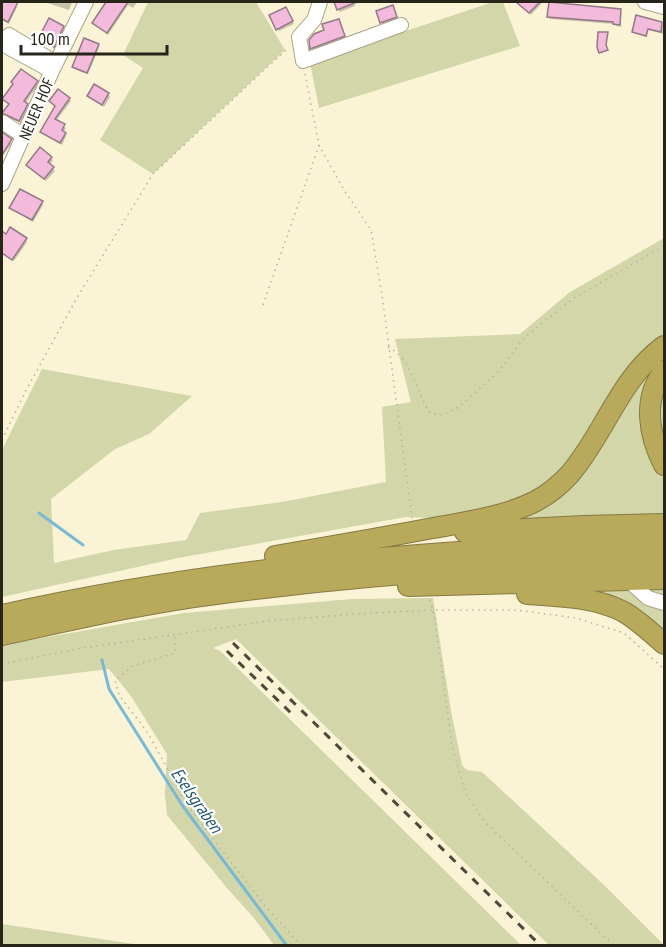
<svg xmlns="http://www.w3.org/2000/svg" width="666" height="947" font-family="'PT Sans Narrow',sans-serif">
<rect width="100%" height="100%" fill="#faf3d5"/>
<!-- green -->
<path fill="#d2d6a8" d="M148,2H256L285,50L153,174L100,140L143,68L123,55Z
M493,2H503L520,46L319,108L310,63Z
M664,238V362L651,461L664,478V519L513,521L406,517L178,558L2,597V450L42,369L192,396L149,434L115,449L51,499L54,563L114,550L186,540L200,513L282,502L386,482L382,407L411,402L395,339L520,334L570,292Z
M664,381V455L657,396Z
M664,589V636L587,594L594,590Z
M433,598L451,711L462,765L467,770L482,772L605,886L664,945H549L236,639L213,648L220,651L521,945H274L253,917L227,888L167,815L165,794L167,754L131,696L109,669L2,682V645L184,613L352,599Z
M2,924L134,944L143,945H2Z"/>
<!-- shadow -->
<path fill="#0003" d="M2,2H10L17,7L9,24L2,20Z
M44,2H72L69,10Z
M108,2H137L133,8L128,5L108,35L93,23Z
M335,2H354L355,6L340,12Z
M519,2H543L531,15Z
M286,9L294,24L279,31L271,16Z
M394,9L398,19L383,25L382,22Z
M621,11V27L616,26L614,24L550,19L549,17Z
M637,17L664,25V34L648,30L647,37L635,33Z
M340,23L345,39L313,50L312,48Z
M63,27L64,30L55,49L40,39Z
M98,46L99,48L88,74L75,69L74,66Z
M36,82L38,85L25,104L28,108L21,123L6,116L4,113L10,105Z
M108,94L110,97L104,107L88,96Z
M69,99L71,101L56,121L66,128L63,133L66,136L62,145L42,132L56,107L51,101Z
M2,134L12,143L2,157Z
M40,149L53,160L49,165L55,171L46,181L29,167Z
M42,202L43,205L33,222L11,208Z
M2,233L7,236L26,239L27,242L14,261L2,252Z"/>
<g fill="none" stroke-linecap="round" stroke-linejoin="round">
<!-- stream -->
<path stroke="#78bad6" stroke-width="3" d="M39,513L83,545
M102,660L109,689L182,805L287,946"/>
</g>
<!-- building -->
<path fill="#f3badc" stroke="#937888" stroke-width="1.5" d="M2,2H18L8,22L2,19Z
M106,2H128L107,33L92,23Z
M334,2H357L337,10Z
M516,2H540L529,13Z
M549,2L621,9L620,25L613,24V22L547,17Z
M393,5L397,17L380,23L376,11Z
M286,7L293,21L276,30L269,15Z
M636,15L662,22L661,32L648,29L646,36L632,32Z
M49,18L64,26L54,47L38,39Z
M339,19L345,36L310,49L309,40L314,34L324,30L322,24Z
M598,32H608L606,45L608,50L599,53L597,47Z
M84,38L99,44L87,73L72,67Z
M21,69L38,81L24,101L28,104L19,121L2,113L9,104L2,99L13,84L11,82Z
M94,84L109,93L102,105L87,96Z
M58,89L70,98L55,119L65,124L62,130L66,133L60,143L40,132L55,106L49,101Z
M2,132L12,139L2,155Z
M40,147L52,157L48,162L54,167L44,179L26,165Z
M20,189L43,201L32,220L9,208Z
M10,227L27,238L12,260L2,253V231L6,234Z"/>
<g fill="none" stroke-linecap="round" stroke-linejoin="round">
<defs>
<path id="minor" d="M320,2L314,20L299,37L303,61L401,25
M645,2L664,7
M9,35L56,63
M4,45L52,71
M2,122L24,136
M2,184L52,71L86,2
M628,580L648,598L664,603"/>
<path id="highway" d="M664,371C642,399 649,436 664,465
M465,532L584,526L664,524
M275,556C328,547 380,538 433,528C467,522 503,517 534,502C548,495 560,485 570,474C605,433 620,378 664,346
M408,586L664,579
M527,594C559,596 595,597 624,612C639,621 652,633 664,644
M2,615C219,566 442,549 664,542
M2,635C72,620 144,603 216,594C365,574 514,564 664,561"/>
</defs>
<!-- minor casing -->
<use href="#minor" stroke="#a9a387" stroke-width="16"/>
<!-- highway casing -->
<use href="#highway" stroke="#857a44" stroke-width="22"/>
<!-- path -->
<path stroke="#b9b39b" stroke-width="1.5" stroke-dasharray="1.5 4.5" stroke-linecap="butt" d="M305,74L319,145L344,190L371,230L382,295L412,518
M263,305L319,145
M388,347C413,360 415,391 430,413L443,415L459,407L499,371L524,338L574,298L664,246
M2,440L25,392L78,296L153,174L288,48
M430,600L434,614L452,746L465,792L484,821L614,946
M175,637V653L133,666L115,680L119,695L148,733L187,805L265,906L302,946
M2,664L77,649L268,621L354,614L432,610H516L576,618L624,633L664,669"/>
<!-- minor -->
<use href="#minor" stroke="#fff" stroke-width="14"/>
<!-- highway -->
<use href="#highway" stroke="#b8a95b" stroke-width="20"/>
<!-- rail -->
<path stroke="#4c483a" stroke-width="3" stroke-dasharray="8 8" stroke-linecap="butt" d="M233,643L541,946
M227,651L292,714"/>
</g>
<g text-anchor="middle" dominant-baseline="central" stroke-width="4.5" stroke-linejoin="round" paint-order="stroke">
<!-- street labels -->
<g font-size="16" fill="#272419" stroke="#fff">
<text transform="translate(36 109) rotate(-67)">NEUER HOF</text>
</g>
<!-- water labels -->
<g font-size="18" font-style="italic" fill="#25596e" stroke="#fff">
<text transform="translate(197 800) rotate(55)">Eselsgraben</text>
</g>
</g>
<!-- border -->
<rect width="666" height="947" fill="none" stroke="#272419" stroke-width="6"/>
<!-- scale -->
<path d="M21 45v9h146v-9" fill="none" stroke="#272419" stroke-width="3"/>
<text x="30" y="45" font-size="18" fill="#272419" stroke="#ffffff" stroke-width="4.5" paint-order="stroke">100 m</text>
</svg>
